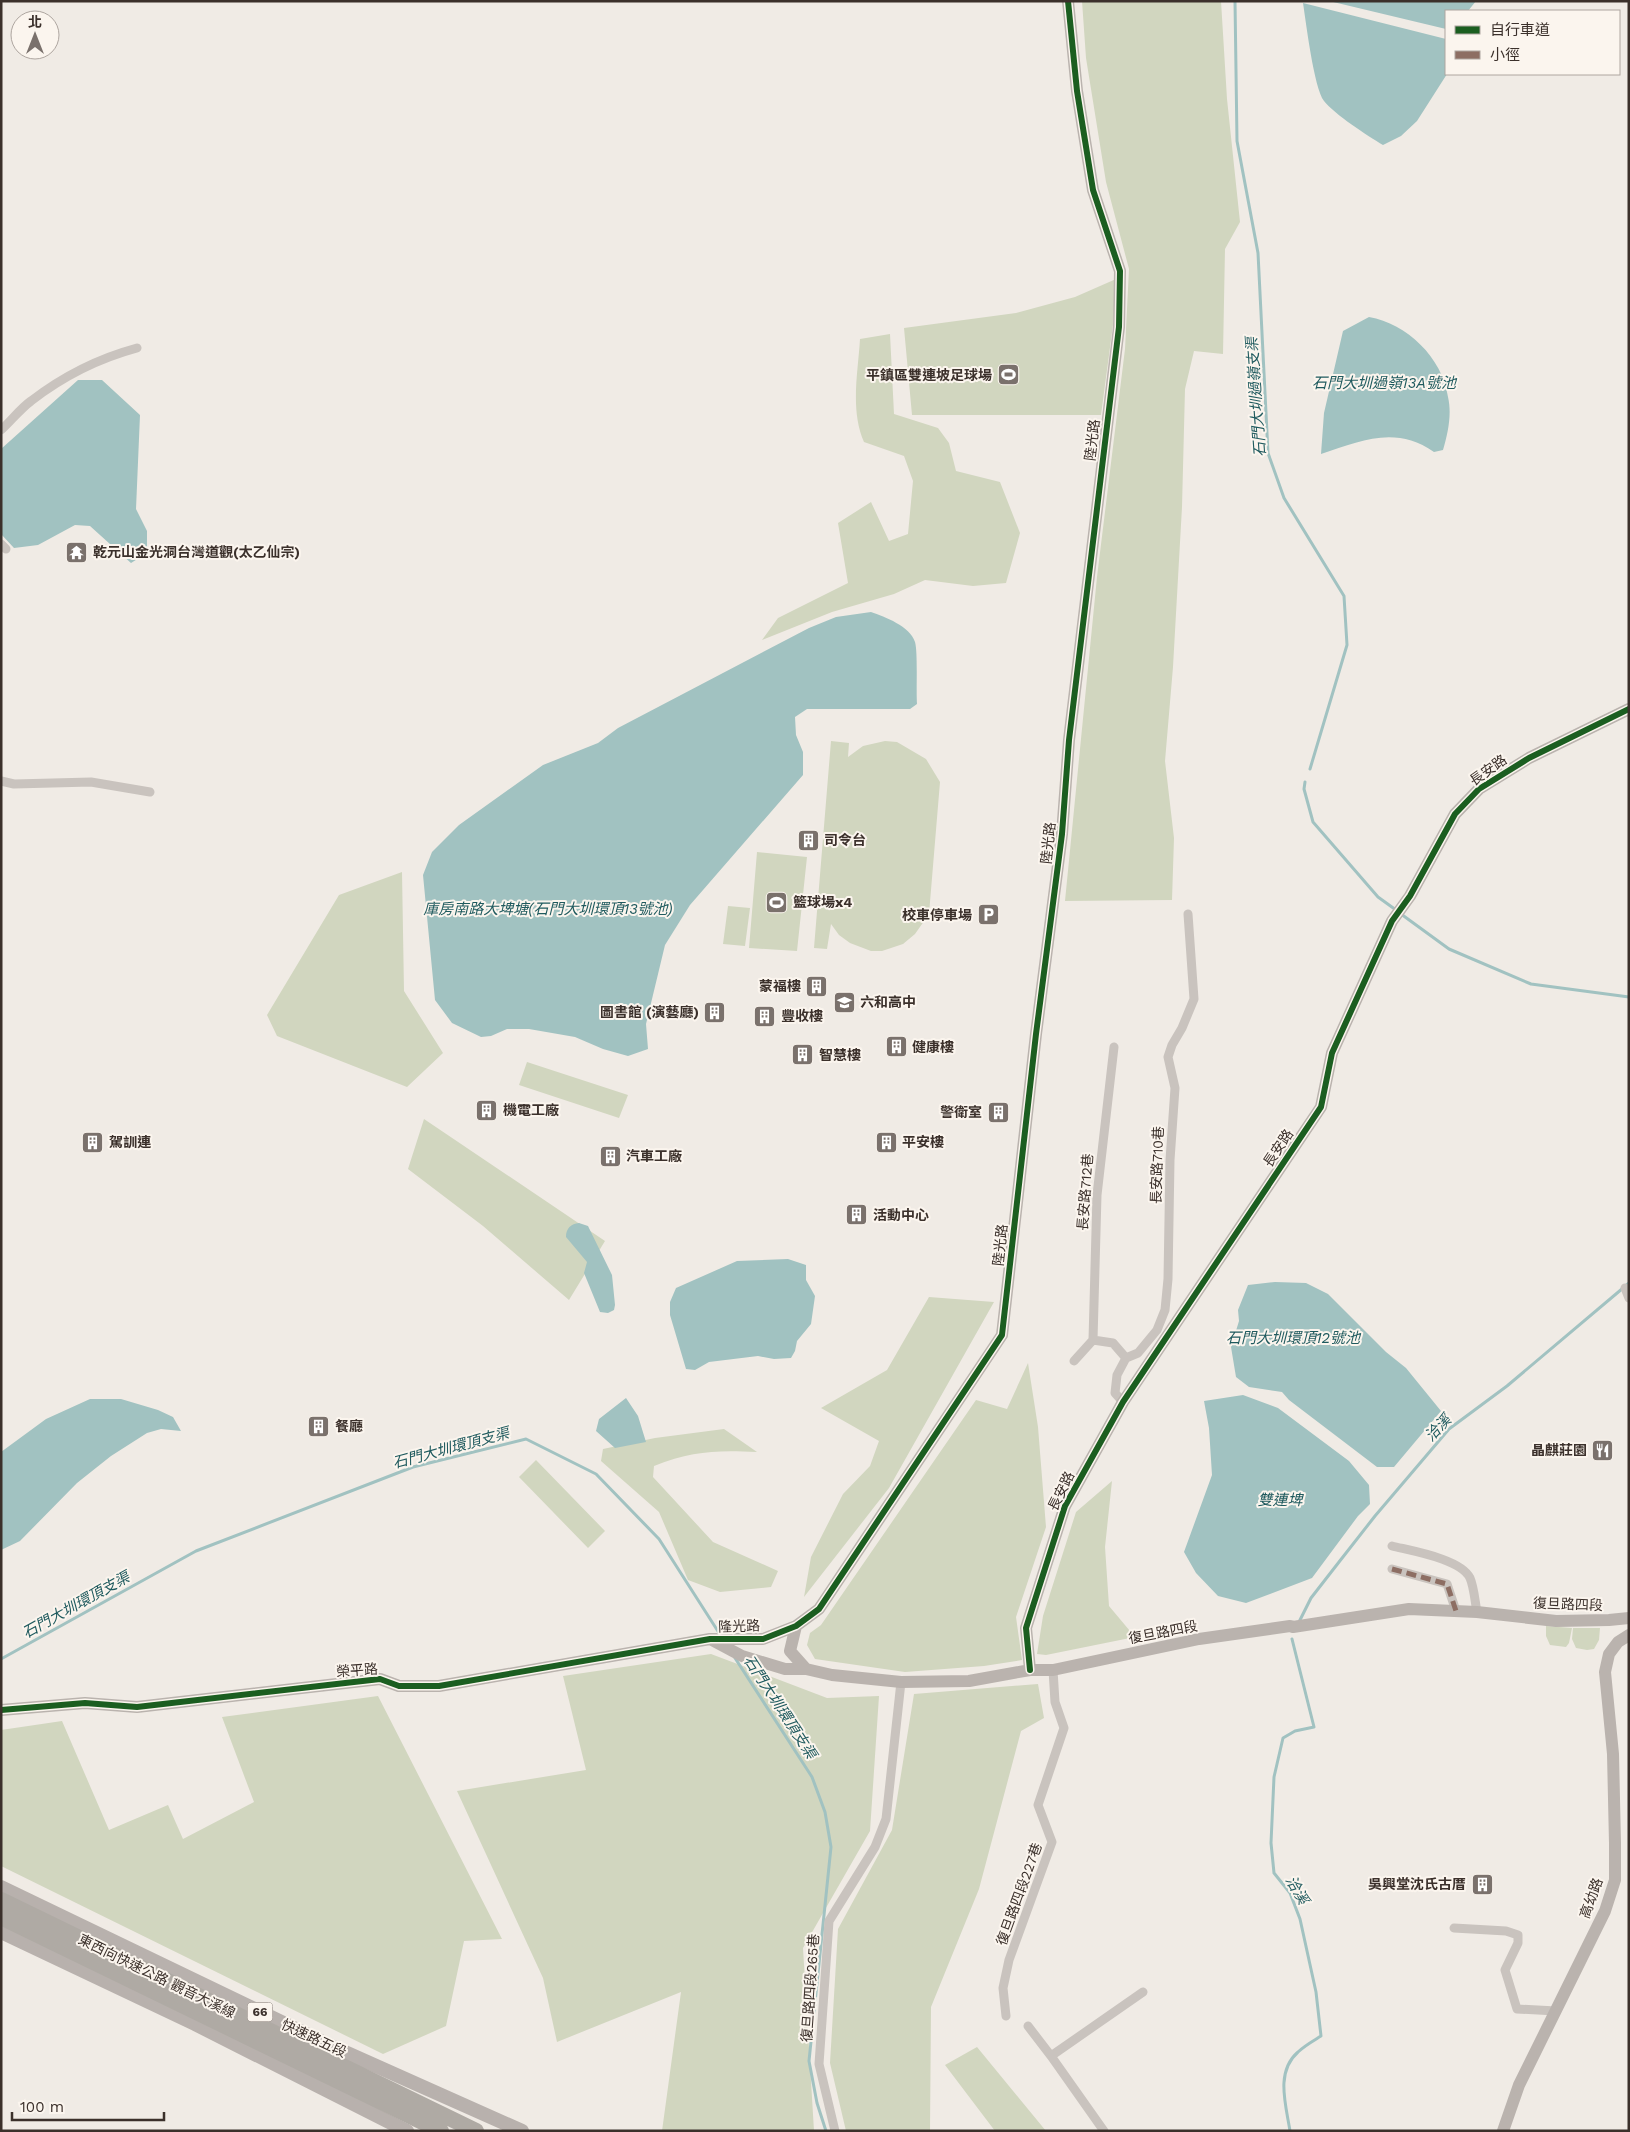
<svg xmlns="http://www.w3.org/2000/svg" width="1630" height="2132" font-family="'Work Sans','Noto Sans TC',sans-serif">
<rect width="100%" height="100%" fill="#f0ebe5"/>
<!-- green -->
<path fill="#d1d6bf" d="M1082,1H1221L1227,99L1240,222L1225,249L1223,354L1194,351L1185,389L1182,507L1173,667L1165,761L1174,838L1172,900L1065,901L1097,577L1125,349L1129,269L1106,182L1086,58Z
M1116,279L1113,325L1101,415H912L904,328L1016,313L1075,297Z
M890,334L894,414L938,428L949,443L956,471L1000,482L1020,533L1006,583L973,586L925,580L894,594L832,612L762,640L778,618L848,583L838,523L871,502L889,541L908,534L913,481L904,456L864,442C850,410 858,373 860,339Z
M831,741L849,743L848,757L863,746L885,741L897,742L926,759L940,782L929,914L915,934L903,944L882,951H871L850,943L839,935L831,924L827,949L814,948Z
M757,852L807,857L797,951L749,948Z
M402,872L404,991L443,1053L407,1087L277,1036L267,1015L339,895Z
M728,906L750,908L745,946L723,944Z
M527,1062L628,1095L619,1118L519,1085Z
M424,1119L605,1241L569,1300L483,1226L408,1169Z
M929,1297L994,1302L889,1488L804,1597L811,1557L843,1494L870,1466L879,1441L821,1408L887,1370Z
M1028,1363L1038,1427L1046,1527L1016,1617L1022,1660L984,1666L905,1672L815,1659L807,1645L810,1633L821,1625L976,1400L1007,1409Z
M724,1429L757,1452C716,1450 692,1451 654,1466L653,1477L713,1542L778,1571L771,1587L720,1592L688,1580L659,1512L601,1461L603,1449L655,1438Z
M536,1460L605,1531L588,1548L519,1477Z
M1112,1481L1105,1547L1109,1606L1135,1637L1046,1655L1037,1654L1043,1616L1076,1512Z
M1546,1626L1572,1628L1569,1643L1566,1647L1550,1645L1546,1636Z
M1573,1628H1600L1599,1640L1594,1649L1587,1650L1576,1648L1572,1639Z
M711,1654L827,1698L879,1696L870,1831L803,1948L814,2131H662L681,1992L557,2042L543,1978L457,1791L586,1770L563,1676Z
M1038,1684L1044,1718L1021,1731L979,1889L931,2007L930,2131H846L830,2063L838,1929L892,1830L914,1694Z
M378,1696L502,1939L464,1941L446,2026L383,2054L1,1866V1730L62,1721L109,1830L168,1805L183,1839L254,1802L222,1717Z
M977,2047L1046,2131H995L945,2065Z"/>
<!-- water -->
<path fill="#a1c2c1" d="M1329,1H1476L1468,11H1446V29Z
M1303,3L1446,39L1447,74L1417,121L1401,136L1383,145C1368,136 1334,114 1324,101C1314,88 1306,22 1303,3Z
M1369,317C1407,324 1442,357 1448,397C1452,414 1448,433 1443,450L1434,452C1395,425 1361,441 1321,454L1324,413L1343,331Z
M78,380H102L140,415L136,509L147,531V553L131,563L90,526L75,525L38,545L14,548L1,534V449Z
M871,612C885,617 910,626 915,642C918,652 916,691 917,704L910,709H807L795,717L796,735L803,752V775L690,905L665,945L646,1024L648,1049L628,1056L603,1049L575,1037L529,1029H507L491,1036L481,1037L452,1023L435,1000L423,875L432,852L459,825L543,765L598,743L618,728L809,628L836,617Z
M579,1223L588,1226L612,1275L615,1305L614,1310L608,1313L600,1312L584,1273L587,1262L566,1237C566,1228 571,1224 579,1223Z
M788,1259L806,1265V1280L815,1296L811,1324L797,1341L795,1351L791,1358L774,1359L758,1356L709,1362L695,1370L686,1369L670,1315V1302L676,1288L737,1261Z
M1275,1282L1306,1283L1328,1294L1386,1352L1406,1368L1441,1411L1394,1467H1377L1289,1400L1282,1392L1249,1387L1236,1377L1231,1347L1239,1321L1238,1310L1248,1285Z
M1243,1395L1278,1408L1349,1461L1369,1485L1370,1504L1358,1516L1312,1578L1246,1603L1218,1596L1196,1573L1184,1552L1212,1475L1209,1428L1204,1401Z
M626,1398L638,1416L646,1442L615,1448L596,1431L599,1419Z
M90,1399H121L158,1410L173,1417L181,1431L161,1429L147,1433L111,1456L77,1483L20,1541L1,1550V1452L46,1419Z"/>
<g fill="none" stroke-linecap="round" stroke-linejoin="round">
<!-- stream -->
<path stroke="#a1c2c1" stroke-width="3" d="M1235,1L1237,141L1258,253L1268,453L1284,498L1344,596L1347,645L1310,769
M1305,782L1304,789L1313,822L1378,897L1396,910
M1401,914L1449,949L1531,984L1629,997
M1299,1622L1311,1598L1339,1562L1375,1516L1449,1429L1507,1386L1629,1283
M735,1658L812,1777L825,1812L831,1847L809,2061L817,2103L826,2131
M1,1659L196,1551L413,1467L526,1439L596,1474L659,1539L721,1636
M1290,2131C1286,2105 1275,2072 1298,2052C1304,2046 1313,2041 1321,2036L1316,1992L1300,1919L1290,1893L1274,1873L1271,1843L1274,1777L1283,1738L1295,1731L1314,1727L1292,1639"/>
<!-- street -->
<path stroke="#c9c3be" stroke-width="9" d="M1,430C11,421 20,409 31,401C62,377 100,358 137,348
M1,544L6,549
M1,781L14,784L91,782L150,792
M1625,1288L1629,1298
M1093,1340L1097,1195L1114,1047
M1074,1361L1093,1340L1113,1343L1126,1358
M1123,1402L1115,1393L1117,1375L1126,1358L1138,1353L1157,1330L1165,1310L1168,1279L1170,1160L1175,1088L1168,1057L1172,1045L1182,1028L1194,999L1188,914
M1392,1546C1412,1551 1461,1559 1470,1578C1474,1587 1475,1602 1477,1612
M1392,1569L1447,1584L1456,1611
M1454,1928L1506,1931L1518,1935V1943L1505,1970L1517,2009L1556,2011
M1006,2016L1003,1988L1009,1960L1052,1842L1038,1805L1064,1728L1055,1702L1053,1670
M1028,2026L1051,2056L1143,1992
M1051,2056L1104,2131
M835,2131L819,2064L829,1921L875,1847L886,1819L901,1682"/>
<!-- secondary -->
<path stroke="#bab3ae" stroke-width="12" d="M796,1626L790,1651L806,1669
M712,1640L742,1656L785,1669H806L832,1675L901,1682L969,1681L1030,1670H1053L1199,1639L1290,1626L1293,1627L1409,1609L1477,1612L1556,1621L1609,1620L1629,1618
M1030,1670L1026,1628L1065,1506L1123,1402L1321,1107L1332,1053L1392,921L1410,896L1455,814L1479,789L1529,758L1629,709
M1,1710L85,1703L137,1707L380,1679L399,1686H439L710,1639H763L796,1626L819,1609L1002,1335L1036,1034L1062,834L1069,740L1119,327L1120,271L1093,190L1077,91L1068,1
M1503,2131L1519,2085L1605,1911L1615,1880V1843L1613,1754L1605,1672L1609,1654L1618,1642L1629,1635"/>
<!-- primary -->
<path stroke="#b8b1ad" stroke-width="14" d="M1,1887L329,2045L522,2131
M1,1932L195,2024L407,2131"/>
<!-- highway -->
<path stroke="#afaaa4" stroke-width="16" d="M1,1900L476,2131
M1,1917L441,2131"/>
<!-- quiet -->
<path stroke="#8d6e63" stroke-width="5" stroke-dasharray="10 5" stroke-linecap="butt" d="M1392,1569L1447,1584L1456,1611"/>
<defs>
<path id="cycleway" d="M1030,1670L1026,1628L1065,1506L1123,1402L1321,1107L1332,1053L1392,921L1410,896L1455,814L1479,789L1529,758L1629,709
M1,1710L85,1703L137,1707L380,1679L399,1686H439L710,1639H763L796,1626L819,1609L1002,1335L1036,1034L1062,834L1069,740L1119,327L1120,271L1093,190L1077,91L1068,1"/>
</defs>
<!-- cycleway casing -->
<use href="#cycleway" stroke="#fbf5ee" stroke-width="9"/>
<!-- cycleway -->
<use href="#cycleway" stroke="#1b5e20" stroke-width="6"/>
</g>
<!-- icons -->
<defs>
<symbol id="stadium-square" viewBox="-11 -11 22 22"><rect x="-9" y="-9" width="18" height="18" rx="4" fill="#7a716c" stroke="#fbf5ee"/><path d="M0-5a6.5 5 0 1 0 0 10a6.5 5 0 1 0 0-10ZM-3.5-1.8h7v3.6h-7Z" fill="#fff"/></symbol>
<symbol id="temple-square" viewBox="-11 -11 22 22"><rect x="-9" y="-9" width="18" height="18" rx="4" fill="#7a716c" stroke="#fbf5ee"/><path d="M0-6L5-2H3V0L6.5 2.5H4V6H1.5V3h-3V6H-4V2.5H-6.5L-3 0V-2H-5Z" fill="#fff"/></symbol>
<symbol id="building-square" viewBox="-11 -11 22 22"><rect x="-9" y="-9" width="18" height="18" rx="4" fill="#7a716c" stroke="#fbf5ee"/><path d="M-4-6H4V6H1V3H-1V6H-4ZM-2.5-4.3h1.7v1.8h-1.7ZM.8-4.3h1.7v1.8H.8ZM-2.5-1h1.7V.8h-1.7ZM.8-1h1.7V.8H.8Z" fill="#fff"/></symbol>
<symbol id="parking-square" viewBox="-11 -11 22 22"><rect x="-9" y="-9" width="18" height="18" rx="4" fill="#7a716c" stroke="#fbf5ee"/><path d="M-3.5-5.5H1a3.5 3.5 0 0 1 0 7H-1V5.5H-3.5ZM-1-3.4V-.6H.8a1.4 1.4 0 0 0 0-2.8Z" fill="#fff"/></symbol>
<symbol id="school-square" viewBox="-11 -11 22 22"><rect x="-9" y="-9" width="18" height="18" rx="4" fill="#7a716c" stroke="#fbf5ee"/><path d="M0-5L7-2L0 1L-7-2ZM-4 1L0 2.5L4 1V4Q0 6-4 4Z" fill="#fff"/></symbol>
<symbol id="restaurant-square" viewBox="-11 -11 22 22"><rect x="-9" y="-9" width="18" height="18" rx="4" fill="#7a716c" stroke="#fbf5ee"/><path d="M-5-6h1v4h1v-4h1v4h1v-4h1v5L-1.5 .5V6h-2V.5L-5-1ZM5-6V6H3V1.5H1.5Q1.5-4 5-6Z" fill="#fff"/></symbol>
</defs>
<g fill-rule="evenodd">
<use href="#stadium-square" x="996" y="362" width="25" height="25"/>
<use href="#temple-square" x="64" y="540" width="25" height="25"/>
<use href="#building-square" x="796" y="828" width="25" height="25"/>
<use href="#stadium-square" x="764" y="890" width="25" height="25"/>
<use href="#parking-square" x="976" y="902" width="25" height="25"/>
<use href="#building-square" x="804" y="974" width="25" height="25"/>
<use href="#school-square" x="832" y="990" width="25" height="25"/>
<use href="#building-square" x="702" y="1000" width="25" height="25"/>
<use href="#building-square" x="752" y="1004" width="25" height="25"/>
<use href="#building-square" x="884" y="1034" width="25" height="25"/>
<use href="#building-square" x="790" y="1042" width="25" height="25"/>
<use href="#building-square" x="474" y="1098" width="25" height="25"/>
<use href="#building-square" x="986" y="1100" width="25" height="25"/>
<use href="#building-square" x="80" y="1130" width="25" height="25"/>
<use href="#building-square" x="874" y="1130" width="25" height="25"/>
<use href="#building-square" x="598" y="1144" width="25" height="25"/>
<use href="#building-square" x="844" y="1202" width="25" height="25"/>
<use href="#building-square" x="306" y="1414" width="25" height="25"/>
<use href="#restaurant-square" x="1590" y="1438" width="25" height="25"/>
<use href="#building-square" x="1470" y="1872" width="25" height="25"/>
</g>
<g text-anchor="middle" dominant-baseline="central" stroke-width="4" stroke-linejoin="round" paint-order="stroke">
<!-- shield labels -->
<rect fill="#fbf5ee" stroke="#756b66" stroke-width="1" x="247.5" y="2002.5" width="25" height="19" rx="4"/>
<g font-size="12" font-weight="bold" fill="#3b302b">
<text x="260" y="2012">66</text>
</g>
<!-- poi labels -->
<g font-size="14" font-weight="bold" fill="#3b302b" stroke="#fbf5ee" text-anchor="start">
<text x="992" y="375" text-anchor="end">平鎮區雙連坡足球場</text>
<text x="93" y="552">乾元山金光洞台灣道觀(太乙仙宗)</text>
<text x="824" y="840">司令台</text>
<text x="793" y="902">籃球場x4</text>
<text x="972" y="915" text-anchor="end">校車停車場</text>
<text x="801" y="986" text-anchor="end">蒙福樓</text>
<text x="860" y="1002">六和高中</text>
<text x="699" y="1012" text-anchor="end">圖書館 (演藝廳)</text>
<text x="781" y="1016">豐收樓</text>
<text x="912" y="1047">健康樓</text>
<text x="819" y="1055">智慧樓</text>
<text x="503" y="1110">機電工廠</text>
<text x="982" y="1112" text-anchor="end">警衛室</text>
<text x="109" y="1142">駕訓連</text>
<text x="902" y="1142">平安樓</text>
<text x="626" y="1156">汽車工廠</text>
<text x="873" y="1215">活動中心</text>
<text x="335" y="1426">餐廳</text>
<text x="1587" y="1450" text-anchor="end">晶麒莊園</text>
<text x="1466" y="1884" text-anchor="end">吳興堂沈氏古厝</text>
</g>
<!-- street labels -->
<g font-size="14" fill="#3b302b" stroke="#fbf5ee">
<text transform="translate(1092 440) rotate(-83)">陸光路</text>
<text transform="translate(1488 770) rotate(-35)">長安路</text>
<text transform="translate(1048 843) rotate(-84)">陸光路</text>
<text transform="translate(1278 1148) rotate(-56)">長安路</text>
<text transform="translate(1157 1165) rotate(-88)">長安路710巷</text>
<text transform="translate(1085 1192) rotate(-86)">長安路712巷</text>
<text transform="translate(1000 1245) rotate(-84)">陸光路</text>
<text transform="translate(1061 1491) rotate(-64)">長安路</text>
<text transform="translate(1568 1604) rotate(2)">復旦路四段</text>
<text transform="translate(739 1626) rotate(-2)">隆光路</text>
<text transform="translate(1163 1632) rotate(-11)">復旦路四段</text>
<text transform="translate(357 1670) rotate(-4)">榮平路</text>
<text transform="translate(1019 1894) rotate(-70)">復旦路四段227巷</text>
<text transform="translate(1591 1898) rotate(-70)">高幼路</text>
<text transform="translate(157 1976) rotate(26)">東西向快速公路 觀音大溪線</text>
<text transform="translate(810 1988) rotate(-86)">復旦路四段265巷</text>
<text transform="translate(314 2038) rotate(25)">快速路五段</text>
</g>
<!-- water labels -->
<g font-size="15" font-style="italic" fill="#1f5a5e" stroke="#fbf5ee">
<text x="1384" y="383">石門大圳過嶺13A號池</text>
<text transform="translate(1256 397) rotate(-94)">石門大圳過嶺支渠</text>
<text x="548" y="909">庫房南路大埤塘(石門大圳環頂13號池)</text>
<text x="1293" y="1338">石門大圳環頂12號池</text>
<text transform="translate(1438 1428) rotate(-46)">洽溪</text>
<text transform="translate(451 1448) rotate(-15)">石門大圳環頂支渠</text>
<text x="1280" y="1500">雙連埤</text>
<text transform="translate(76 1605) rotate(-29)">石門大圳環頂支渠</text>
<text transform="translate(780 1707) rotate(57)">石門大圳環頂支渠</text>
<text transform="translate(1297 1890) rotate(60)">洽溪</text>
</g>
</g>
<!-- border -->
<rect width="1630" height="2132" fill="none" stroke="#3b302b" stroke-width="5"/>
<!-- legend -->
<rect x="1445" y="10" width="175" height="65" fill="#fbf5ee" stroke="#aea6a0"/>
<rect x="1455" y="26" width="25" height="8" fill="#1b5e20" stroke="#aea6a0"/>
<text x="1490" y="35" font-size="15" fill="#3b302b">自行車道</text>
<rect x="1455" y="51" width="25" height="8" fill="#8d6e63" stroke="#aea6a0"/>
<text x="1490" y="60" font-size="15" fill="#3b302b">小徑</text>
<!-- north arrow -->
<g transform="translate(35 35)"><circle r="24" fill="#fbf5ee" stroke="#aea6a0"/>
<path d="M0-4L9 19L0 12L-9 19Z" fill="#7a716c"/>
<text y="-8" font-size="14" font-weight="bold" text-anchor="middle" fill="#3b302b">北</text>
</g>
<!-- scale -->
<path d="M12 2112v8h152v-8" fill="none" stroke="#3b302b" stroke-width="2.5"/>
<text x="20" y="2112" font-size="15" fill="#3b302b" stroke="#fbf5ee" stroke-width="4" paint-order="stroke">100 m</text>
</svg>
